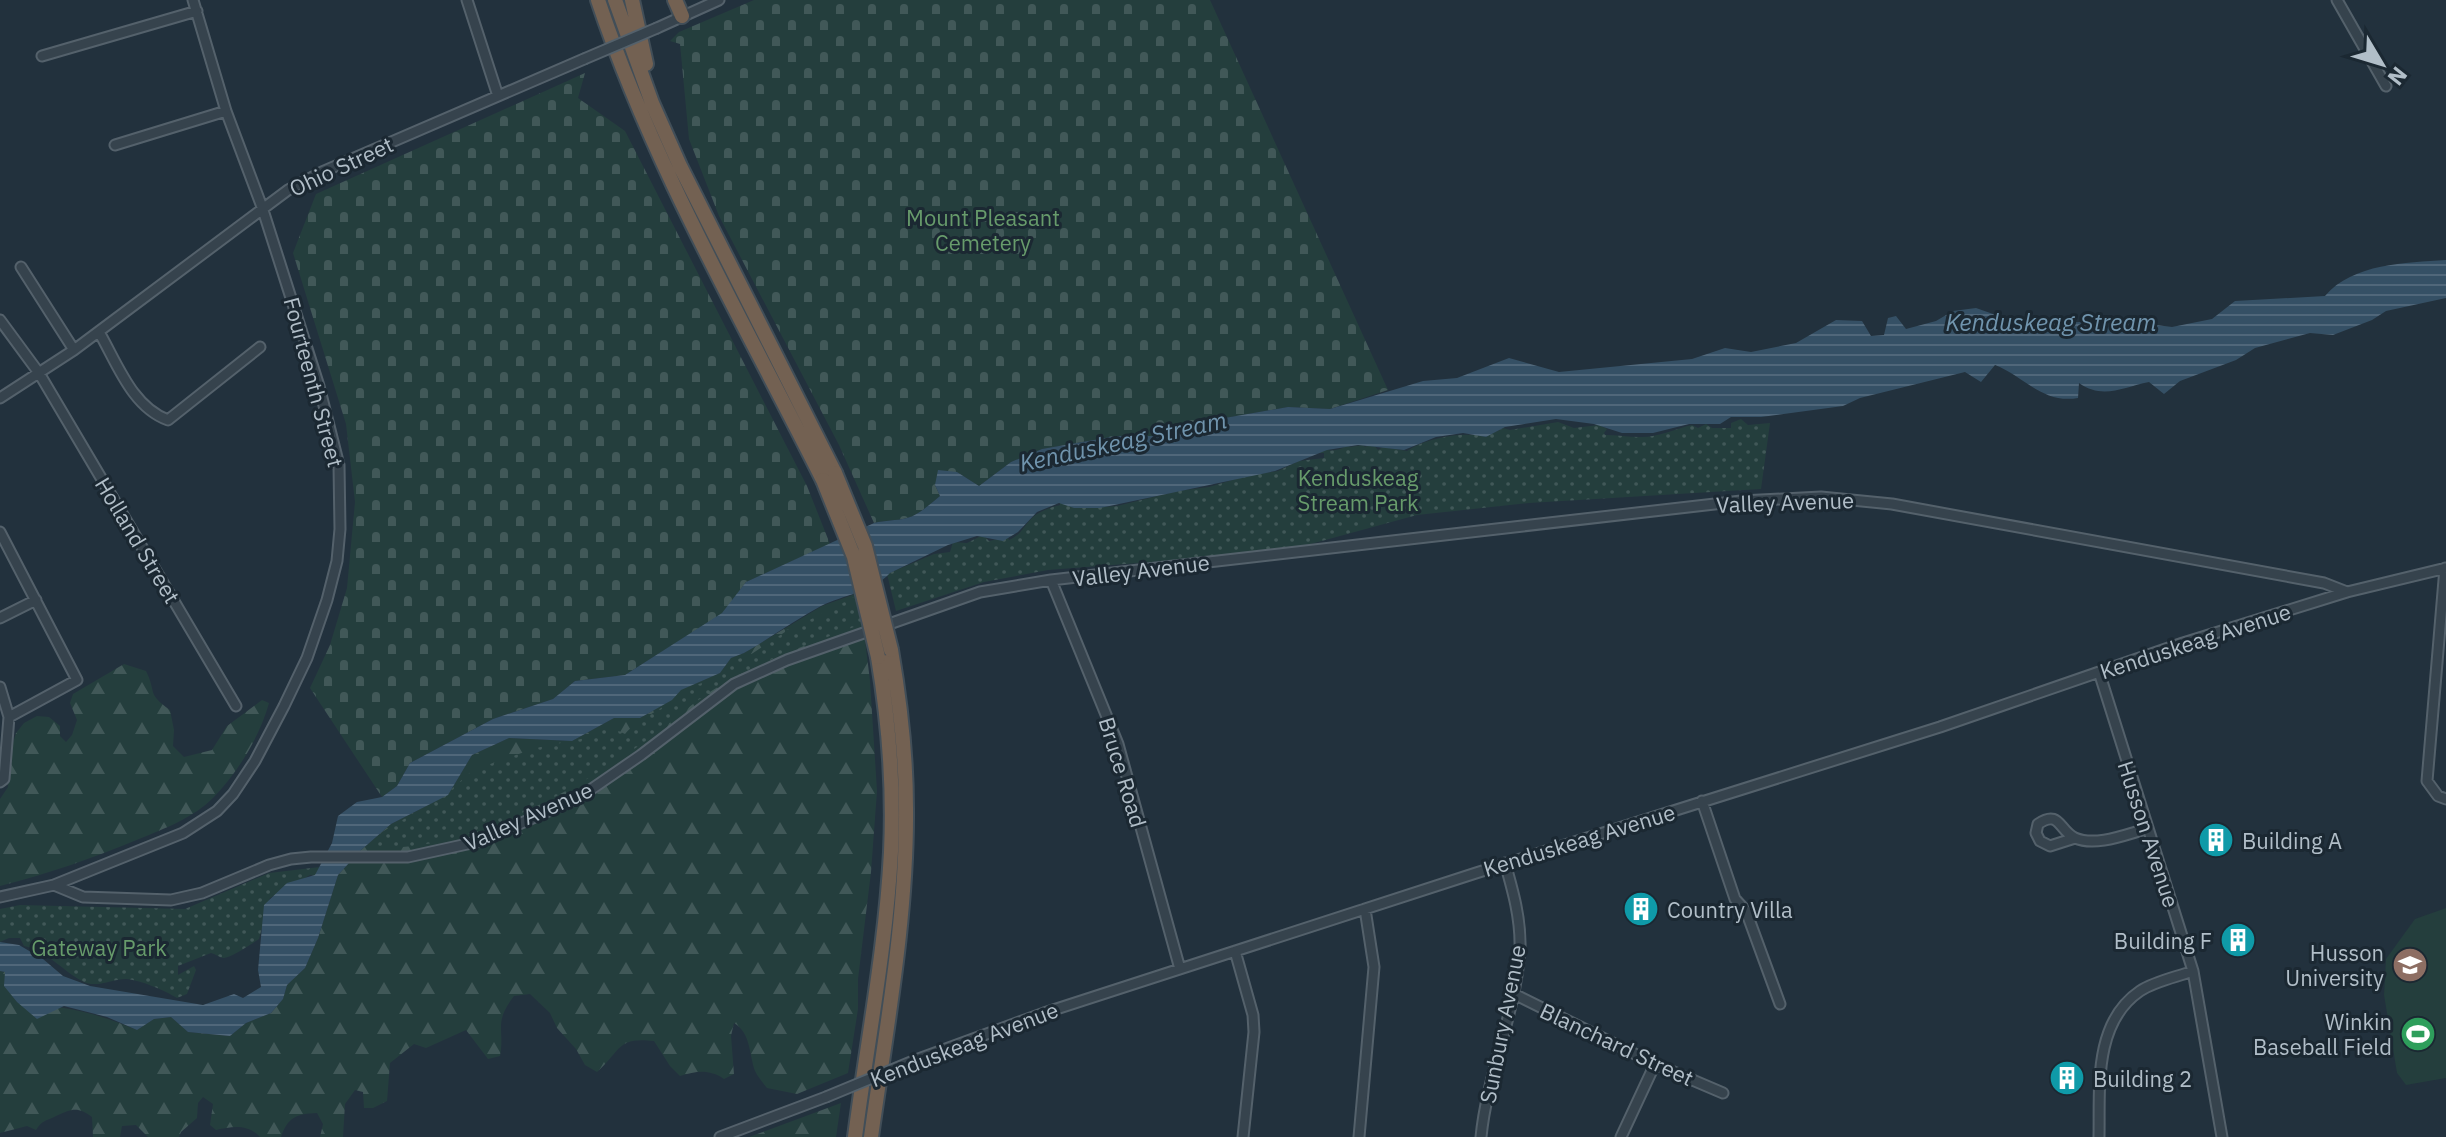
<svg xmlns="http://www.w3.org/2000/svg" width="2446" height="1137" font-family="'IBM Plex Sans',sans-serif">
<defs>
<pattern id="forest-firs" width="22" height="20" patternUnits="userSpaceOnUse" patternTransform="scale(2)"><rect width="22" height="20" fill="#243e3d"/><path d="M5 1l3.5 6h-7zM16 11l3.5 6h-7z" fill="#415858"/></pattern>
<pattern id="cemetery-stones" width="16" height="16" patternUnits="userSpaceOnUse" patternTransform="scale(2)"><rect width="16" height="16" fill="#243e3d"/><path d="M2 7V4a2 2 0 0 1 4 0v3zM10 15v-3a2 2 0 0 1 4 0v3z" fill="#415858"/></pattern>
<pattern id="park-dots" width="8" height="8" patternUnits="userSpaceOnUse" patternTransform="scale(2)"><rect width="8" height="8" fill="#243e3d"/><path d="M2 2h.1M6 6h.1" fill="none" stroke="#415858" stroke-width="1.8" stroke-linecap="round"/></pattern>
<pattern id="water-rules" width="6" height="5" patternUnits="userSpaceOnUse" patternTransform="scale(2)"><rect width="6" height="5" fill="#355065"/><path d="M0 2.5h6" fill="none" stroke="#50677a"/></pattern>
</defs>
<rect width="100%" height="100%" fill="#22313d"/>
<!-- forest -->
<path fill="url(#forest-firs)" d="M855,594L865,640L870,681L877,791L871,872L858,979V1009L848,1073L797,1094L767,1088C763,1083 758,1077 755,1071C749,1054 751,1033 734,1023L731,1036L734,1074L724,1079C709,1069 697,1071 680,1076L670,1066L654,1041C616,1037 622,1050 597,1072L585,1065L576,1049L557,1028L550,1013L530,994L514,996C493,1024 505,1027 500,1056L488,1059L466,1030L426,1048L414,1044L390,1063L387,1101L373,1108H364L363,1092L355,1090L345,1104L343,1137H320L323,1124L317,1113C296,1114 288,1117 281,1137H260C248,1124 233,1126 216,1130L210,1125L213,1104L203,1097L198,1103L197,1118L181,1132L179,1137H148L136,1125L122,1126L120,1137H93L92,1117C78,1106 71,1109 56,1116C46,1121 42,1120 36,1130L27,1126L0,1133V971L5,972V986L17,1002C62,1006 95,1012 137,1030L154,1019L171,1017L188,1032L230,1036L246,1023L271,1013L283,999L287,985L305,968L318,938L338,875L360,851L391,824L448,795L472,755L509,738L572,741L614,718H640L671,700L680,690L720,673L731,658L744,653L822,606Z
M124,664L146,671C157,693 146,693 170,710L174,730L173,746L184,757L212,750L227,726L262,700L269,703C260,736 238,772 214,797C193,818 166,828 139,839C93,858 48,874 0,886V799L8,787L11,749L16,733L24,723L37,716L49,717L60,726V736L66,742L72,735L77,720L70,703L73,694Z
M841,1103L836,1137H749Z"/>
<!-- cemetery -->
<path fill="url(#cemetery-stones)" d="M754,0H1210L1388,390L1330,409L1288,407L1219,419L1171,436H1117L1042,449L1011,462L979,486L957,472L935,485L940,496C930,504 919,515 907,518C896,521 885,520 874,523L839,445L719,216L689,139L680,44L670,41L679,32Z
M585,73L578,98L625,131L807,486L830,544L746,582L723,613L625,675L575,681L553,699L493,719L410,763L397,786L382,797L310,688L330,645L347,588L355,502L346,424L293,253L316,194Z"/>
<!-- park -->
<path fill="url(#park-dots)" d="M1741,419L1748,425L1770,423L1761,489L1529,503L1417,515L1307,545L1242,555L1048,570L984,582L896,611L887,574L934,554L950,552L953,542L967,543L983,535L989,541L1008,537L1009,540C1021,535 1023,527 1032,518C1038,512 1051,507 1060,505V500L1103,507L1117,506L1178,491L1209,487L1246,476L1278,471L1299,461L1324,458V453H1319L1324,449C1330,452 1342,450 1347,445L1350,447L1363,445L1365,447L1372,443L1378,450L1383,447L1407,451C1420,442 1442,436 1460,435C1475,434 1490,437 1503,428L1510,430L1558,422L1574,428L1599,425L1607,429L1604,433L1605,435C1617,435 1628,437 1639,437C1656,438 1675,429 1692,425L1698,428L1706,424L1712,428H1731V423Z
M856,596L862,624C813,642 766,659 721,685C695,700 672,722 647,740C588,782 505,829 433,843C411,847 388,848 366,849L382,832L445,795L473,770L536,748L581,739L608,726L625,734C641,715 669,709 683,689L702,683L721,673L731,661L750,655L785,632V629L790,630Z
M320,867L316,876L310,875L270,898L259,939C251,944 231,958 223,958C219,957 215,954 211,953L178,966V975L194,966L196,970L187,994L177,998C164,990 140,980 126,979C112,979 96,989 82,981C63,971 46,950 24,946L20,938H9L0,942V909L20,905L185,909L269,873Z"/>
<!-- pitch -->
<path fill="#243e3d" d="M2446,908V1078L2406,1085L2397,1073L2384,995L2386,959L2415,919Z"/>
<!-- water -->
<path fill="url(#water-rules)" d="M2446,260V298L2386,311L2372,320L2333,335L2310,333L2255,348L2236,360L2180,381L2164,394L2149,382C2123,387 2103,400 2079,383L2078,398C2043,404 2025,377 1995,365L1981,382L1965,372L1860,398L1843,406L1761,417H1731L1720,424H1689L1653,433H1622L1594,424L1556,419L1505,427L1486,437L1463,433L1436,437L1404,450L1358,445L1327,450L1275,471L1100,508H1074L1059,503L1037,512L1018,532L1003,541L977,536L948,545L890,573C872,592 843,595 821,606C795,620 770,638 744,653L731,658L720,673L681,690L672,700L640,718H614L572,741L509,738L472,755L448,795L391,824L360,851L338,875L318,938L305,968L287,985L283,999L271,1013L246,1023L230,1036L188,1032L171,1017L154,1019L137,1030L107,1017L64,1006L37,1019L17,1002L4,986L5,972L0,971V942L19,945L43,959L63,976L90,986L203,1005L234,994L243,998L261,987L258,970L264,905L287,883L315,875L332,843L338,816L357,802L382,797L397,786L410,763L493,719L553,699L575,681L625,675L722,613L746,582L874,523C885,520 896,521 907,518C919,515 930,504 940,496L935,485L938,470L957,472L979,486L1011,462L1042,449L1117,436H1171L1219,419L1288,407L1330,409L1423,381L1457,378L1509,358L1559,372L1692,359L1725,348L1751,352L1796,343L1836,320L1862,321L1871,336L1884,335L1888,318L1896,316L1906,329L1936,321L1953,311L1976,308L2010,320L2061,323L2117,320L2172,327L2212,319L2235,301L2325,296C2353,263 2406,263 2446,260Z"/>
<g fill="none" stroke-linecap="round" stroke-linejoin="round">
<defs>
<path id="minor" d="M467,0L498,96
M2337,0L2386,86
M657,28L719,0
M42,56L197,11
M115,145L226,111
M21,267L74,350
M0,320L39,373L236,706
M99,332C117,363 132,407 168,420L260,347
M0,398L74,350L288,190L322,172L584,59
M0,532L77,680L9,717L4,779L0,782
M2445,568L2427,781L2438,796L2446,799
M1051,580L1118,744L1180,969
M0,618L36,600
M2099,672L2193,971L2222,1137
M0,687L9,717
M1702,801L1735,899L1746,911L1780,1004
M2075,838L2050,846L2040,841L2036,833L2038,824C2060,809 2059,831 2075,838C2096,847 2127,834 2146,829
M54,885L83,897L171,900L202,893L269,865L291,859L311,857H408L481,841L580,797L641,755L734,684L787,660L980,592L1051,580L1741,501L1821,497L1892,504L2324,583L2347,592
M0,897L54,885L183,833L217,811L233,794L255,761L284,706L307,658L327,600L337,561L340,529L339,465L319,386L262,207L226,111L193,0
M1235,951L1253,1015L1254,1032L1243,1137
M1512,993L1655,1064L1723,1093
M918,1059L1044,1013L1476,873L1940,727L2183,643L2347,592L2446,568
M720,1137L826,1097
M1359,1137L1374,967L1365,909
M1481,1137C1487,1074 1516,1013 1520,949C1521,919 1513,891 1505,863
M1621,1137L1655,1064
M2099,1137C2100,1088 2093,1023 2140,991C2155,981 2177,977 2193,971"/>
<path id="highway" d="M598,0C654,168 744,322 823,480
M615,0L652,103L680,166L835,473
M632,0L646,64
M675,0L682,16
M855,1137C867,1043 886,947 891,852C894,786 889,722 878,657
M871,1137C886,1029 907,918 906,808C906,755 900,702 891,650"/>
</defs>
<!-- minor casing -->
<use href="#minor" stroke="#54616b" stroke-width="13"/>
<!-- highway casing -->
<use href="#highway" stroke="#414e58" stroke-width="18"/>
<!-- minor -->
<use href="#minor" stroke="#36434d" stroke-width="9"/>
<!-- highway -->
<use href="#highway" stroke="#736152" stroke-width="14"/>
<defs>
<path id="minor-bridge" d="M584,59L657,28
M826,1097L918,1059"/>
<path id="highway-bridge" d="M835,473L865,546L891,650
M823,480L854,557L878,657"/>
</defs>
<!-- minor-bridge casing -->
<use href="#minor-bridge" stroke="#54616b" stroke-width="13" stroke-linecap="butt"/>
<!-- highway-bridge casing -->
<use href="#highway-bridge" stroke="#414e58" stroke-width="18" stroke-linecap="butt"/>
<!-- minor-bridge -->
<use href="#minor-bridge" stroke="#36434d" stroke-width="9"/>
<!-- highway-bridge -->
<use href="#highway-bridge" stroke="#736152" stroke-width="14"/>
</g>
<!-- icons -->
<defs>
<symbol id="building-disc" viewBox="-11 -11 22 22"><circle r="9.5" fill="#0f9aa8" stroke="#1b2832"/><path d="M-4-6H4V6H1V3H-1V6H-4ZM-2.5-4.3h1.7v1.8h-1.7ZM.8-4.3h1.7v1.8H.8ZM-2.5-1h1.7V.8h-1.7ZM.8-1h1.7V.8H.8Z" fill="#fff"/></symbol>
<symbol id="university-disc" viewBox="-11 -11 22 22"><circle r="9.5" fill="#8d6e63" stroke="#1b2832"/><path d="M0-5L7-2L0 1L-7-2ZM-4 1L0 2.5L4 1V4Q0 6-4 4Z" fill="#fff"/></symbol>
<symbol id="stadium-disc" viewBox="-11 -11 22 22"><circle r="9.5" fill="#2e9e5b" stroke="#1b2832"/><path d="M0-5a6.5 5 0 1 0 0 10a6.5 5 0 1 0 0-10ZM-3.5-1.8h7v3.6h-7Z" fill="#fff"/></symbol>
</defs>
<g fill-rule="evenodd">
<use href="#building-disc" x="2196" y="820" width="40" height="40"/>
<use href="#building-disc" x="1621" y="889" width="40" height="40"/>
<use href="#building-disc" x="2218" y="920" width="40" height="40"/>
<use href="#university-disc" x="2390" y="945" width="40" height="40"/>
<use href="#stadium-disc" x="2398" y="1014" width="40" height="40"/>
<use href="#building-disc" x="2047" y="1058" width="40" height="40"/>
</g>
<g text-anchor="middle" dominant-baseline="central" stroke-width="6" stroke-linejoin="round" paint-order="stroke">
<!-- street labels -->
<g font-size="22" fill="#b1bec8" stroke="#1b2832">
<text transform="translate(341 166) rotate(-25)">Ohio Street</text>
<text transform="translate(314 382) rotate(75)">Fourteenth Street</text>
<text transform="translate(1785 502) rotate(-2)">Valley Avenue</text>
<text transform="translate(138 540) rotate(59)">Holland Street</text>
<text transform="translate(1141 570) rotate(-7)">Valley Avenue</text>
<text transform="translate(2195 641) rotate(-18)">Kenduskeag Avenue</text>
<text transform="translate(1123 772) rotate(73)">Bruce Road</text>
<text transform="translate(528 816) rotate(-24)">Valley Avenue</text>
<text transform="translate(2149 834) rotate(72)">Husson Avenue</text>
<text transform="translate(1579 840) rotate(-17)">Kenduskeag Avenue</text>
<text transform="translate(1502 1024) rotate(-79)">Sunbury Avenue</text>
<text transform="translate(964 1044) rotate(-21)">Kenduskeag Avenue</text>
<text transform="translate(1617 1044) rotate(25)">Blanchard Street</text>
</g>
<!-- park labels -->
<g font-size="22" fill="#679b6b" stroke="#1b2832">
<text x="983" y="217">Mount Pleasant<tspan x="983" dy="25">Cemetery</tspan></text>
<text x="1358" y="477">Kenduskeag<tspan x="1358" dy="25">Stream Park</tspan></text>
<text x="99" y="947">Gateway Park</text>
</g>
<!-- poi labels -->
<g font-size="22" fill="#b1bec8" stroke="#1b2832" text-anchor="start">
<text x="2242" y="840">Building A</text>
<text x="1667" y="909">Country Villa</text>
<text x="2212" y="940" text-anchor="end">Building F</text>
<text x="2384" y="952" text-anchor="end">Husson<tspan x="2384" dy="25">University</tspan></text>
<text x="2392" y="1021" text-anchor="end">Winkin<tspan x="2392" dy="25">Baseball Field</tspan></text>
<text x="2093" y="1078">Building 2</text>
</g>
<!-- water labels -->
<g font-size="24" font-style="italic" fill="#7094ad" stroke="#1b2832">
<text x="2051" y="322">Kenduskeag Stream</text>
<text transform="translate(1123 441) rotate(-12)">Kenduskeag Stream</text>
</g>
</g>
<!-- north arrow -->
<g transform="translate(2382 64) rotate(128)" stroke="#1b2832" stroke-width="6" paint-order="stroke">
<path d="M0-6L14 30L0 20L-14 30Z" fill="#b1bec8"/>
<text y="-12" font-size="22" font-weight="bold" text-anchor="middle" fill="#b1bec8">N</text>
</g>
</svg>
